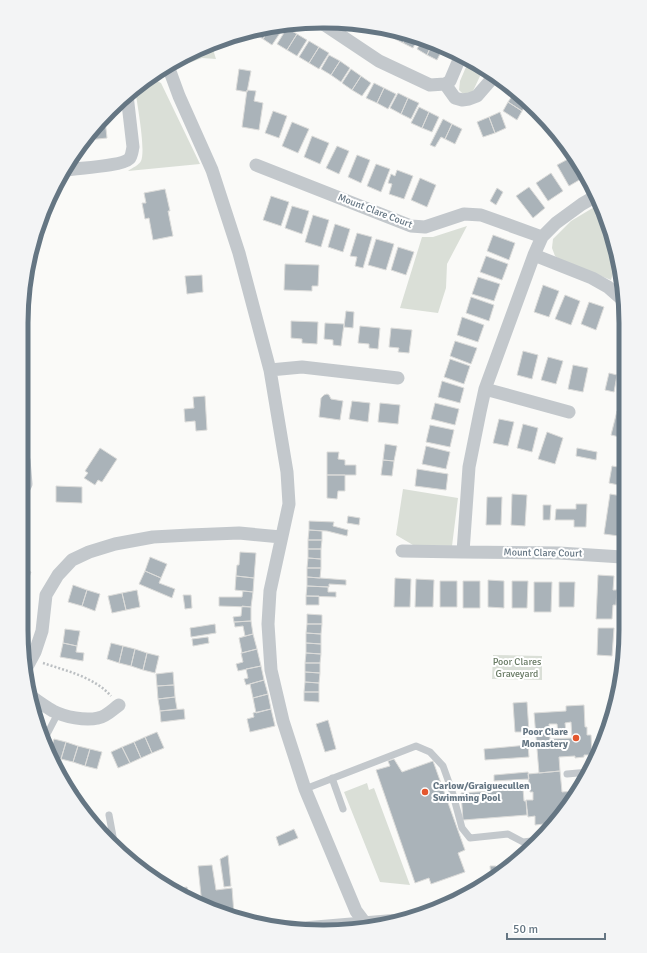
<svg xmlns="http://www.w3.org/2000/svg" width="647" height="953" font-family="Signika,sans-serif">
<rect width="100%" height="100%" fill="#fafaf8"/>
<!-- green -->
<path fill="#dadfd7" d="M211,43L216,59L202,58L184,65L181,58Z
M469,60L485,68L483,74H481L473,91L470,93L463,94L459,90L460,81Z
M149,77L161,83L200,164L128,171C132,168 139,165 141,161C146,150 137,103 135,89Z
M601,203L603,208L618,256L611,280L562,261L555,256L552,248L553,239L571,221Z
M467,226L447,264L446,288L438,313L400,308L422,237H433Z
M403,489L458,498L452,546L413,545L396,535Z
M493,655L542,656V680L492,679Z
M367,783L369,790L374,788L410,885L380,882L344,792Z"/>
<!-- building -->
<path fill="#aab3b9" stroke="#dcdcda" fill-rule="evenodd" d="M271,26H276L282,30L272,45L263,39Z
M271,26L263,39L254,33L256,29L264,27Z
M381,27H382L392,30L388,36L379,30Z
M287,28L297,34L287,50L277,44Z
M396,31L407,34L403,43L393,38Z
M297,34L307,40L297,56L287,50Z
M407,34L418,38L413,48L403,43Z
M423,39L433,42L427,55L417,49Z
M309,41L319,47L309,63L299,57Z
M433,42L444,46L437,60L427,55Z
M319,47L329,53L319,69L309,63Z
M329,55L340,61L331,75L321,69Z
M340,61L350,68L341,82L331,75Z
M239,69L251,71L247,92L236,90Z
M351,69L361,76L352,90L342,83Z
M361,76L371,83L362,96L352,90Z
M374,83L384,88L377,103L366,98Z
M384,88L396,94L388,109L377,103Z
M247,90L256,91L254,101L263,103L259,130L242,127Z
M398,93L408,98L401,114L390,108Z
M514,93L528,102L522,111L508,102Z
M408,98L419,103L411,119L401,114Z
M508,102L522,111L517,120L503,111Z
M419,107L429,112L422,128L411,123Z
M273,111L287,116L279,138L265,133Z
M429,112L439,117L432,132L422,128Z
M500,112L506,128L495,133L489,117Z
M489,117L495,133L483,137L477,122Z
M443,119L452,124L445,139L441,137L435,147L430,145Z
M102,120H105L107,138L88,140Z
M292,122L309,129L298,153L282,146Z
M452,124L462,129L455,144L445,139Z
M312,136L329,143L320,164L304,157Z
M337,146L349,151L339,174L326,168Z
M357,155L370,160L361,183L348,177Z
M570,158L581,179L569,186L557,165Z
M376,164L390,169L381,192L367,186Z
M397,170L413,176L404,199L389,194L392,184L388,183L391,174L395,176Z
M551,173L563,191L548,201L536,183Z
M420,178L436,185L427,207L411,200Z
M529,187L545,208L533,218L516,196Z
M497,188L503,192L496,205L490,201Z
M165,189L170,211H168L173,236L153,240L149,218L145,219L142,203H146L144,193Z
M271,196L289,202L281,226L263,220Z
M292,206L309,211L302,234L285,228Z
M313,215L329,220L321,247L305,242Z
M335,224L350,229L343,252L328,247Z
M357,233L372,237L363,268L355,266L357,257L350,256Z
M493,235L515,243L509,260L487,251Z
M376,239L394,244L386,270L368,265Z
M398,247L414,252L406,275L391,270Z
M486,256L508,264L502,280L480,272Z
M285,264L319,265L318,286H312V291L284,290Z
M202,275L203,292L187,294L185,276Z
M478,277L500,284L494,301L472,294Z
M543,285L559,291L549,317L534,312Z
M565,295L580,301L571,325L555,319Z
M471,297L494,305L489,321L466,313Z
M589,302L604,307L596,330L581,324Z
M346,311L354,312L353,328L344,327Z
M462,317L484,325L478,342L457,335Z
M291,321L318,322L317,344L302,343V339L291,338Z
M325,323L344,324L341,346L333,345V340L324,339Z
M360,326L380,328L378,349L369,348V344L358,343Z
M391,328L412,330L409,353L398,352L399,348L389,347Z
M455,341L477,348L471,364L450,356Z
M523,351L538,355L532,379L517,375Z
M548,357L563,361L556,384L541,380Z
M450,359L470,366L464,384L444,377Z
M624,362L625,363V388L619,386Z
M573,365L588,368L583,392L568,389Z
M609,373L617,375L614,392L605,390Z
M442,381L464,388L460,403L438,397Z
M327,394L329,395L331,399L343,401L340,420L319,417L321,398L324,395Z
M205,396L207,430L196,431L195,421L185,422L184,409L194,408L193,397Z
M352,401L370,403L368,422L349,419Z
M380,403L400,405L398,424L378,422Z
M435,403L459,409L455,425L431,419Z
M617,411L625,413L624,438L611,435Z
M499,419L514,422L508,446L493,443Z
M523,424L538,428L532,452L517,448Z
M430,425L454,430L450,447L426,442Z
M547,432L563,438L555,464L538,459Z
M385,444L397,446L394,461L383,460Z
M426,446L450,452L446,469L422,464Z
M100,448L117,459L102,482L98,480L95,485L84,478L88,473L85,471Z
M577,448L597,452L596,460L576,456Z
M327,452H339L338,459L345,460V465H356V475H327Z
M383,460L394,461L392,476L381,475Z
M612,466L624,468L623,486L609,483Z
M417,469L448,474L446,490L415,486Z
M327,475H345V491H338L337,499L327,498Z
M56,486L82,487V503L56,502Z
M512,494L527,495L525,526L511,525Z
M610,494L622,496L620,503H623V526L622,532H620L619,536L604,534Z
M487,497H502L501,525H486Z
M576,504H587L586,527H574V520H555L556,509H576Z
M543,505H551L550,520H543Z
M348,516L360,518L359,525L347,523Z
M309,521L334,522L333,526L348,530L347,536L327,531L309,530Z
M309,530L322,531V540H308Z
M308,540H322L321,549H308Z
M308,549H321V559L308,558Z
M240,552L256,553L254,578L236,576L237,565H239Z
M150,557L167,564L161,578L145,571Z
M308,558L321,559V568H307Z
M22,568L31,572L22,595Z
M307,568H321L320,578L307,577Z
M145,571L161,578L159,583L175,589L172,598L139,584Z
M598,575L614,576L613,590H617L616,605H613L612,619H596Z
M236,576L254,578L253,592L235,590Z
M307,577L346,580V585L329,584V587L307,586Z
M395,578L411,579L410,607H394Z
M416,579L434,580L433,607H415Z
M488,580L504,581V608L488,607Z
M440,581H457V607H440Z
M463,581H480V608H463Z
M512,581H528L527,608H512Z
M534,582H552L551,612H534Z
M559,582H575L574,607H559Z
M73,585L87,590L82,606L68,602Z
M307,586L328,587V592H336V597L306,596Z
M87,590L100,594L95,611L82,606Z
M137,590L140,607L126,610L122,593Z
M243,591L253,592L251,607L219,606V597H242Z
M122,593L126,610L112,613L108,596Z
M183,595H191L192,608L185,609Z
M306,596H319V605H306Z
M242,606L251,607V621L234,622L233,617L241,616Z
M307,614L322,615V624H307Z
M251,621L253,634L245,636L243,626L235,627L234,622Z
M215,624L216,633L191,637L190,628Z
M307,624H322L321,634L306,633Z
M598,628H614L612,656L597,655Z
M65,629L80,631L77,646L63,643Z
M306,633L321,634V644L306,643Z
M253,634L257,649L242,653L239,638Z
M208,637L209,643L193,646L192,639Z
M63,643L77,646L76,652L84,653L83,661L60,657Z
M111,643L123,646L119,663L107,659Z
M306,643L321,644V654L306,653Z
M123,646L135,649L131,666L119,663Z
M135,649L147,653L143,670L131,666Z
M257,649L261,666L238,671L236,664L243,662L241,653Z
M147,653L159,656L155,673L143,670Z
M306,653L321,654L320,663H305Z
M305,663H320V673L305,672Z
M261,666L264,680L246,685L244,679L248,678L246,669Z
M173,672L174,685L157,686L156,674Z
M305,672L320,673L319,683L305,682Z
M264,680L268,694L253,698L250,684Z
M305,682L319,683V692H304Z
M174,685L175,697L158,699L157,686Z
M304,692H319V702L304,701Z
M268,694L271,709L256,713L253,698Z
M175,697L177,709L160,711L158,699Z
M527,702L529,732H515L513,703Z
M584,705L585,727H587V735H591L592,755H584V757L575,758V756L559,757L560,771L539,773L534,713L566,711V706ZM571,722L572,738L550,739L549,724H557L558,733L566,732L565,723Z
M184,709L185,719L161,722L160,711Z
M271,709L275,726L250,732L247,719L254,717L253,713Z
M328,720L336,749L325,752L316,724Z
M157,732L164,748L152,753L145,737Z
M145,737L152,753L141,758L134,742Z
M54,739L66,742L61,759L52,756L50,753Z
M66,742L78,746L73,762L61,759Z
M134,742L141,758L130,763L122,747Z
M528,745L529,757L485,760L484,749Z
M78,746L90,749L85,766L73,762Z
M122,747L130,763L118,768L111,752Z
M90,749L102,752L97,769L85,766Z
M394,759L402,772L433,761L465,850L458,853L465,872L431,884L429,878L415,883L376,770L390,766L388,761Z
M560,771L562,792L575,791L545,834L544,824L535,825V816L528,817L526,800H533V792H530L528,774Z
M528,772L529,779L494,781V775Z
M523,789L524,801H526L527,815L463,820L461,793Z
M294,829L298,838L279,846L276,837Z
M228,855L231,886L224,887L220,859Z
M141,860L146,873L139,869L133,863Z
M212,865L216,890L232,888L234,914H230L208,909L202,905L198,866Z
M490,866H496V875L494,877H491Z
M187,887L189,898L173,889Z"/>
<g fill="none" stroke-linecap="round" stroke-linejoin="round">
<!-- path -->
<path stroke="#bbbfc2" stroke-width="2.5" stroke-dasharray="2 2" stroke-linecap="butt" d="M43,663C67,671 94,677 111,696"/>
<!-- service -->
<path stroke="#c3c8cc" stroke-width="7" d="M44,740L58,713
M567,774L589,772
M332,778L343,809
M305,789L416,746L430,752L443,766L452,791L462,828L470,838L508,834L523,842L540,840
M69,791L75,792
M109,815L114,842"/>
<!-- minor -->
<path stroke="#c3c8cc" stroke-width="13" d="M319,21L379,61L430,85L445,84L450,81L461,55
M168,66L179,96L208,161L212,170L239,253L270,370L287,472L289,504L270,591L268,624L271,670L283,721L305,789L356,911L368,927
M445,84L455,98L462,100L469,99L477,96L490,81
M256,165L411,226L425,227L464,214L481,215L542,237
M67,170C78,168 122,166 129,159C132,156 132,151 133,147L127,95
M534,255L542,237L556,223L582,204L596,196
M270,370L302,367L398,378
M485,389L569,412
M23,490L26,484L24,460
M402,551L463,552
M622,557L559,553L463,552L469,467L480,412L485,389L534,255L592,278L608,287L624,301
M27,667L35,652L42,631L46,595L58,575L72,560L89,552L115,544L153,537L190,535L239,533L281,537
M32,697C39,702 46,707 53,711C65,717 85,721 98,718C106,717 113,709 119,705"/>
<!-- tertiary -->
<path stroke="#c3c8cc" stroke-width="16" d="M298,930L393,922"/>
</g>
<!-- markers -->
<g fill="#e4572e" stroke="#fff" stroke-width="1.5">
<circle cx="576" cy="738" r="4"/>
<circle cx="425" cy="792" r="4"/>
</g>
<g text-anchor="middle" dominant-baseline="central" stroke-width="4" stroke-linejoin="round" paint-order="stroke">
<!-- street labels -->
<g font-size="10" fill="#657683" stroke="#fff">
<text transform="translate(375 211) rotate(21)">Mount Clare Court</text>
<text transform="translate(543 553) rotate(1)">Mount Clare Court</text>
</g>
<!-- park labels -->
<g font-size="10" fill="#687a64" stroke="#fff">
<text x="517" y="662">Poor Clares<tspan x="517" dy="12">Graveyard</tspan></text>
</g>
<!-- poi labels -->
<g font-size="10" font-weight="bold" fill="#657683" stroke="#fff" text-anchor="end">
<text x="568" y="732">Poor Clare<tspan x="568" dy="12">Monastery</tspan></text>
<text x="433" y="786" text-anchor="start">Carlow/Graiguecullen<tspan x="433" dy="12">Swimming Pool</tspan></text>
</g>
</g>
<!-- crop -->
<path d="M0 0H647V953H0ZM323 28H324A295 295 0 0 1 619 323V630A295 295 0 0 1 324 925H323A295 295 0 0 1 28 630V323A295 295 0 0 1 323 28Z" fill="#f3f4f5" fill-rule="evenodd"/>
<path fill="none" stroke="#657683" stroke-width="5" d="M323 28H324A295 295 0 0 1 619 323V630A295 295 0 0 1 324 925H323A295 295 0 0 1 28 630V323A295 295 0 0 1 323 28Z"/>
<!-- scale -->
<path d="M507 933v6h98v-6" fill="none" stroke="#657683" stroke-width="2"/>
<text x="513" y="933" font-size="12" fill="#657683" stroke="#ffffff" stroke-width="3" paint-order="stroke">50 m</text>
</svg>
